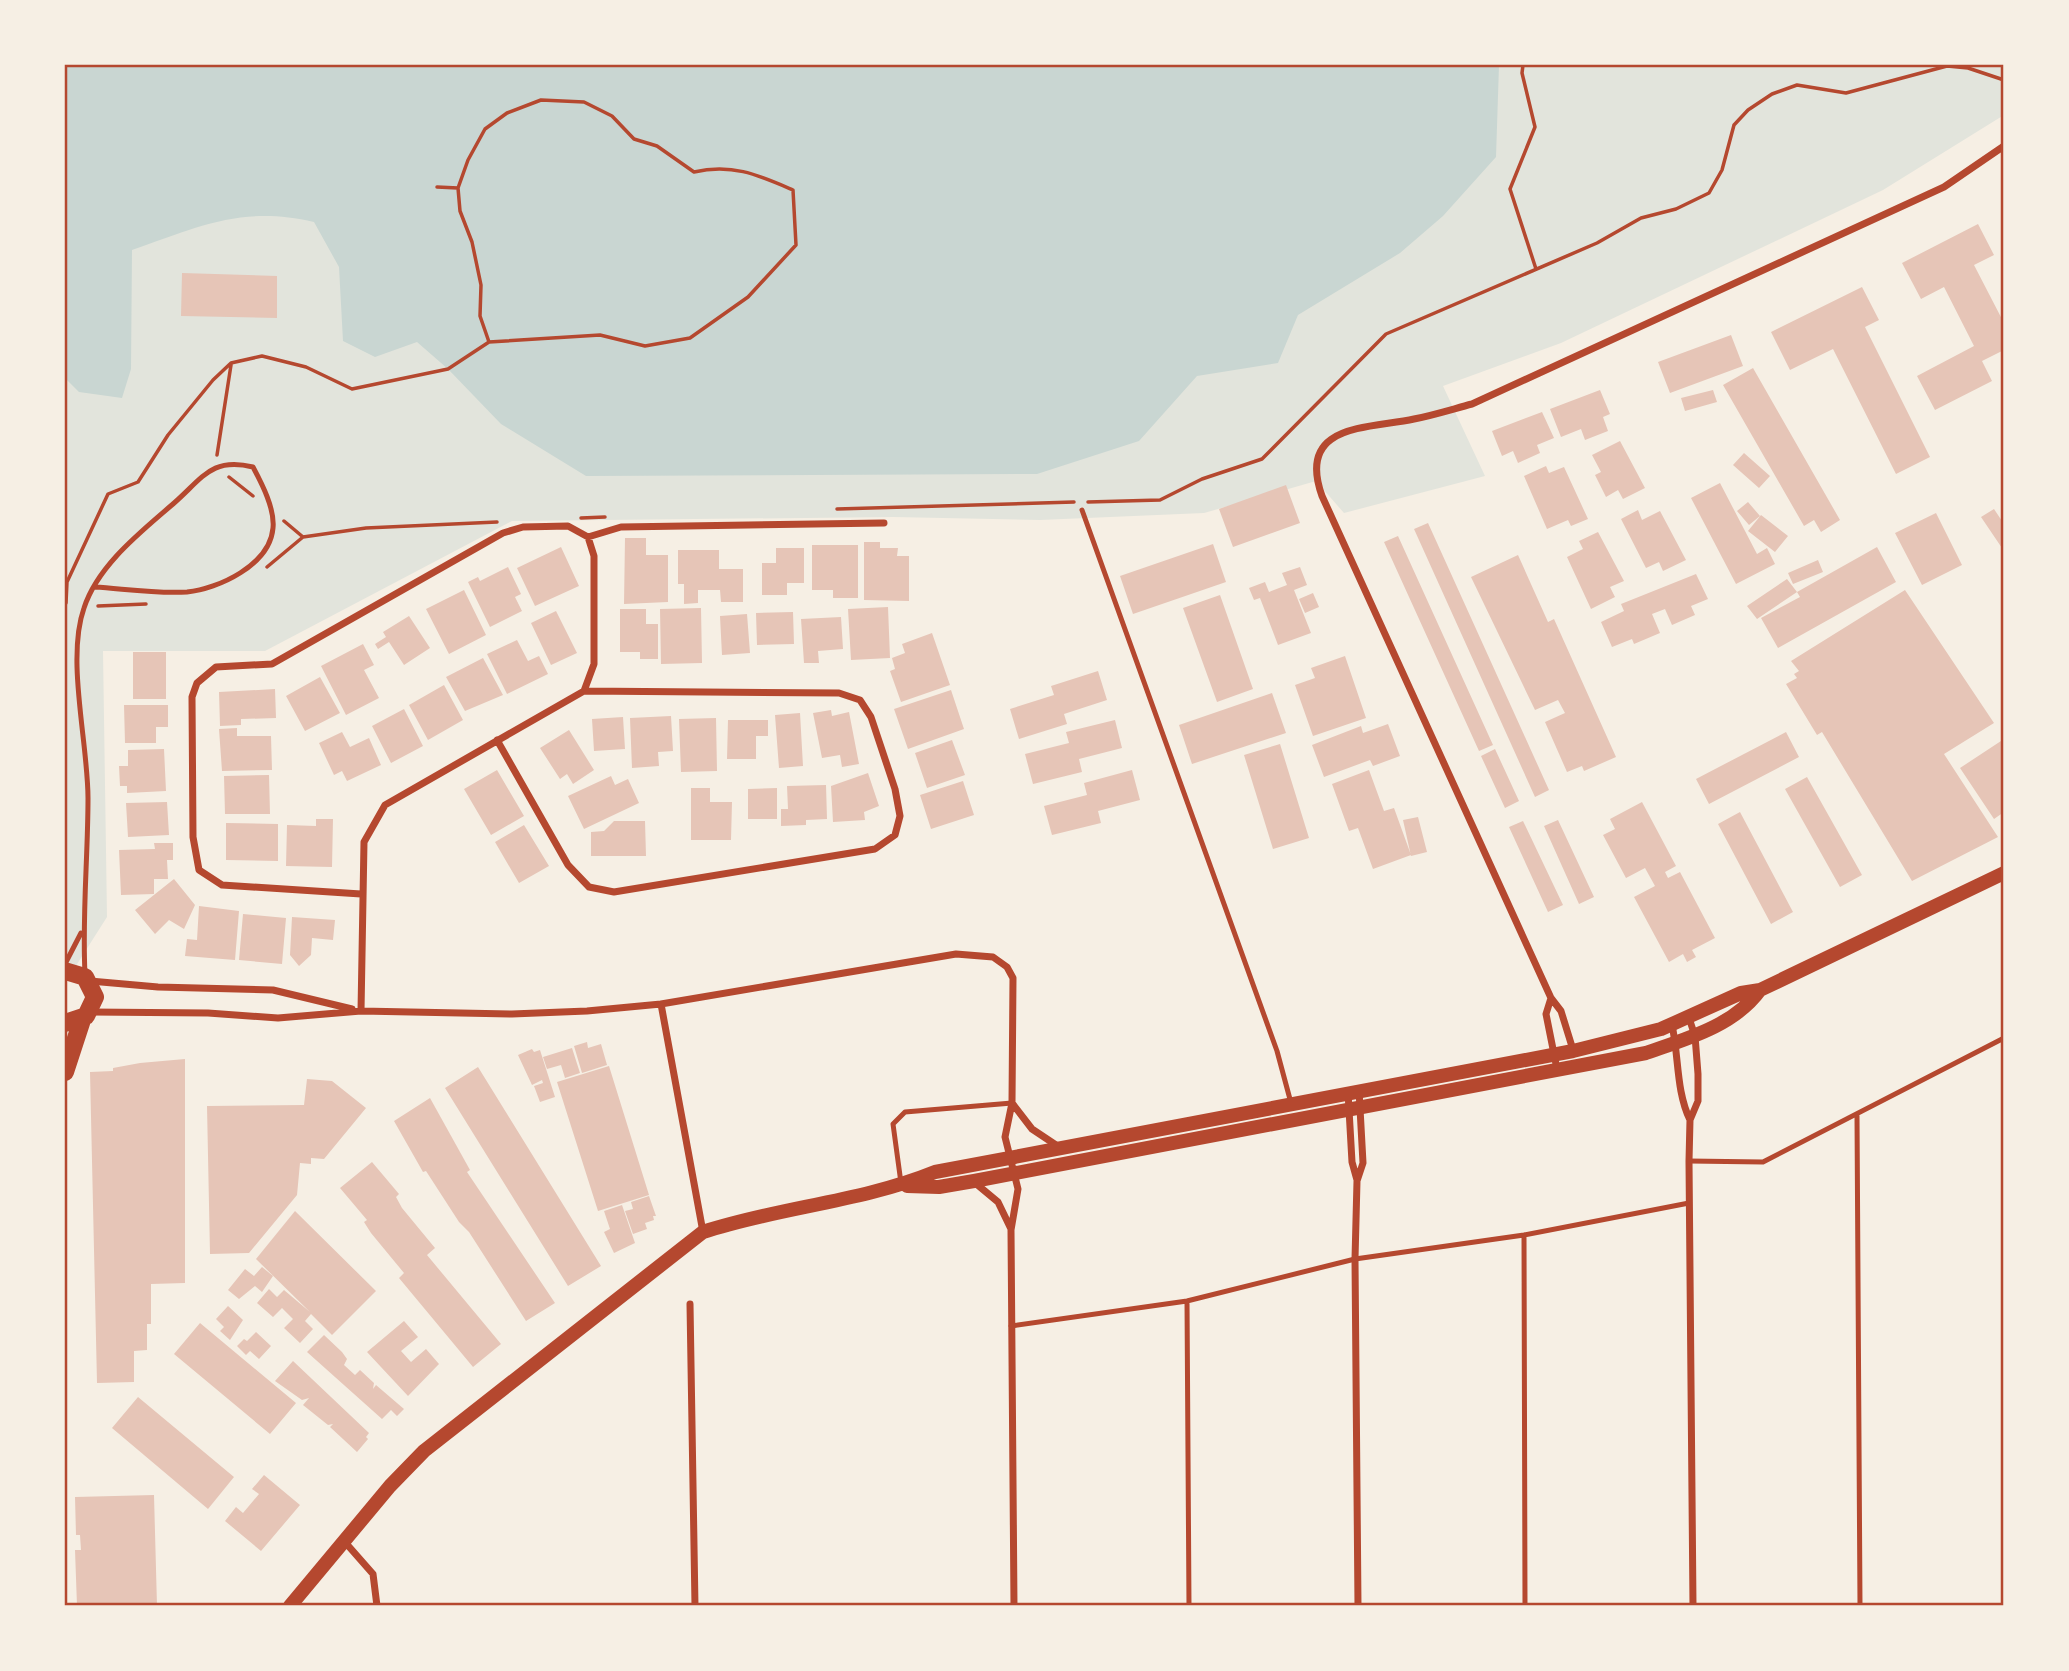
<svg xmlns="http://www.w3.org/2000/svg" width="2069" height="1671" font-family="'Fira Sans Condensed',sans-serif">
<rect width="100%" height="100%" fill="#f6efe4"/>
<!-- green -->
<path fill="#e2e4dc" d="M65,65H2004V115L1883,190L1561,343L1443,386L1485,476L1344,513L1316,481L1204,513L1040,520L893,517L512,521L265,651H103L107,917L72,972L65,967Z"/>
<!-- water -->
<path fill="#c9d6d2" d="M65,65H1499L1496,157L1443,216L1400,253L1298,315L1278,363L1197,376L1139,441L1037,474L586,476L501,424L448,369L417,342L375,357L343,341L339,267L314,222C242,205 198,227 132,250L131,369L122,398L79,392L65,378Z"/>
<!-- building -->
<path fill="#e6c5b7" d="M1978,224L1994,255L1974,265L2004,323V350L1982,361L1992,381L1935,410L1917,376L1974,346L1944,287L1921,299L1902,263Z
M182,273L277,276V318L181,316Z
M1862,287L1879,320L1865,327L1930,457L1896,474L1833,349L1790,370L1771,332Z
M1731,335L1743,366L1670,393L1658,362Z
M1753,368L1840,520L1821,532L1814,520L1804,526L1723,385Z
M1600,390L1610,414L1603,417L1608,431L1585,440L1581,429L1561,437L1550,409Z
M1713,390L1717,402L1685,411L1681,398Z
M1542,412L1554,438L1537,445L1540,453L1518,463L1513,451L1502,456L1492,431Z
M1620,441L1645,488L1623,499L1618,490L1606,497L1595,475L1601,472L1592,455Z
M1744,453L1770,476L1759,488L1733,465Z
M1546,466L1549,473L1564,467L1588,519L1571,526L1568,520L1547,529L1524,476Z
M1720,483L1757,554L1767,548L1775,564L1736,584L1691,498Z
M1286,485L1300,523L1233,547L1219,509Z
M1748,502L1760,516L1749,525L1737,511Z
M1994,509L2004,524V551L1981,517Z
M1638,510L1642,520L1660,511L1686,560L1663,571L1659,562L1646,568L1621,519Z
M1936,513L1962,565L1922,585L1895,533Z
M1761,515L1788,536L1775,552L1748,531Z
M1428,523L1549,790L1535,797L1414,529Z
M1598,532L1624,581L1610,587L1615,597L1591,609L1567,557L1583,549L1579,541Z
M1398,536L1493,745L1479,751L1384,542Z
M625,538H646V555H668V602L624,604Z
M864,542H880V548H898L897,556H909V601L864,600Z
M1213,544L1226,582L1133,614L1120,576Z
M812,545H858V598H833V590H812Z
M561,547L579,586L535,606L517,568Z
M1877,547L1896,582L1778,648L1761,618L1800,597L1797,592Z
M776,548H804V583H787V595H762V563H776Z
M678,550H719V569H743V602H721L720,590H698V603L684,604V584H678Z
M1518,555L1548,622L1554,619L1616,757L1584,771L1582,766L1567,772L1545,722L1565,713L1558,700L1535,710L1471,577Z
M1818,560L1823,572L1793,584L1788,573Z
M508,567L521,594L515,597L522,611L490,627L468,582L478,577L480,581Z
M1300,567L1307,585L1294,590L1311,633L1278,645L1260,598L1254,600L1249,588L1265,582L1269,592L1287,585L1282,573Z
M1696,574L1708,599L1691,606L1695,615L1672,625L1665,609L1652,614L1660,633L1634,644L1632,639L1612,647L1601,622L1624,611L1621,604Z
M1787,579L1797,592L1757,619L1747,606Z
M464,590L486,635L449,654L426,609Z
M1905,590L1994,723L1944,754L1998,837L1912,881L1822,732L1817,735L1786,684L1797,678L1794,674L1799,671L1791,661Z
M1313,593L1319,607L1305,613L1299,599Z
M1220,595L1253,689L1217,702L1183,608Z
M888,607L890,658L851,660L848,609Z
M701,608L702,663L661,664L660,609Z
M620,609H646V624H658V659H640V652H620Z
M556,611L577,653L551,665L531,623Z
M793,612L794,644L757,645L756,613Z
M747,614L750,653L722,655L720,616Z
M409,616L430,648L404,665L389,642L378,649L375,644L386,637L383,632Z
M841,617L843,649L818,651L819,663H804L801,619Z
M932,633L950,685L901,702L890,671L895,669L892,658L905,653L902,644Z
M517,640L528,661L539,656L548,674L507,694L487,654Z
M363,644L374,665L364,670L379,698L346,715L321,666Z
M133,652H166V699H133Z
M1345,656L1366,718L1313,736L1295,685L1315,678L1311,668Z
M483,658L503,695L465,711L446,677Z
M1098,671L1107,700L1064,714L1067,724L1019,739L1010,709L1054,695L1051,686Z
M320,677L340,713L305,731L286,696Z
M444,685L463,720L428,740L409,705Z
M275,689L276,718L241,719V725L220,726L219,692Z
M951,690L964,729L908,749L894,709Z
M1272,693L1286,733L1192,764L1179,725Z
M124,705H168V727H156V743H125Z
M404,709L423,746L391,763L372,726Z
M831,710L832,716L849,712L859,764L842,767L840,755L822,758L813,713Z
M800,713L803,766L779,768L775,715Z
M671,716L673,751L658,752L659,766L632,768L630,718Z
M623,717L625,749L594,751L592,719Z
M716,718L717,771L681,772L679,719Z
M728,720H768V736H756V759H727Z
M1115,720L1122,748L1079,759L1082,772L1033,784L1025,754L1069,743L1066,732Z
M1388,724L1400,756L1373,766L1370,760L1324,777L1312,745L1361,726L1363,733Z
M237,728V736H271L272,770L222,771L219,729Z
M569,730L594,770L573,784L567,774L560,779L540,748Z
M342,732L350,747L369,738L381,765L347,781L342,771L334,775L319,743Z
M1786,732L1799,757L1709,804L1696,779Z
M952,740L965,775L927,788L915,753Z
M2001,741L2004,747V812L1994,819L1960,768Z
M1280,744L1309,838L1273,849L1244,755Z
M164,749L166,791L127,793V786H120L119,766H128V750Z
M1495,749L1519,801L1505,808L1481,756Z
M497,770L524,816L491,835L464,789Z
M1132,770L1140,800L1098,811L1101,823L1052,835L1044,806L1087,795L1084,783Z
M1369,770L1384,811L1394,808L1411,855L1373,869L1358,828L1349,831L1332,784Z
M868,773L879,806L864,812L865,820L833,822L831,786Z
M269,775L270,814H225L224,776Z
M611,776L615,785L628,779L639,803L584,829L568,796Z
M1807,777L1862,875L1840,887L1785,789Z
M963,781L974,815L931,829L920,795Z
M826,785L827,819L806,820V825L781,826V809H788L787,786Z
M691,788H710V802H732L731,840H691Z
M777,788V819H748V789Z
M167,802L169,835L128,837L126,803Z
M1642,802L1676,866L1665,872L1668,878L1680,872L1715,938L1692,950L1696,957L1687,962L1683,954L1669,962L1634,897L1655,886L1645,868L1626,878L1603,835L1615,829L1610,819Z
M1740,812L1793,912L1771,924L1718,824Z
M1418,817L1427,852L1411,856L1403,820Z
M316,819H333L332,867L286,866L287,825L316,826Z
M1558,820L1594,897L1579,904L1544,826Z
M614,821H645L646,856H591V832L604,831Z
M1523,821L1563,905L1548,912L1509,827Z
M226,823L278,824V861L226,860Z
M524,825L549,866L519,883L495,842Z
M154,843H173V860H167L168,879H154V894L121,895L119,850L155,849Z
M174,879L195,905L184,929L169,920L155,934L135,910Z
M199,906L239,911L235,960L185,956L187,939L197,940Z
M243,914L286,918L282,964L239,960Z
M292,917L335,920L333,940L312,938L311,955L299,966L290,955Z
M587,1042L588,1048L601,1044L607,1065L582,1073L574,1046Z
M572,1048L580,1073L565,1078L561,1065L547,1069L543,1057Z
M532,1049L534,1052L540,1050L555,1097L540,1102L534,1086L543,1083L542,1080L532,1085L518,1055Z
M185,1059V1283L151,1284V1324H147V1350L134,1351V1382L97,1383L90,1072L113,1071V1068L140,1063Z
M609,1066L649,1195L598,1211L557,1082Z
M478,1067L601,1266L568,1286L445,1088Z
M307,1079L332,1081L366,1108L324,1159L311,1158V1164L300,1163L297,1195L249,1253L210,1254L207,1106L304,1105Z
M430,1098L470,1170L467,1172L555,1303L526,1321L469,1232L459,1222L426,1171L423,1172L394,1121Z
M372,1162L399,1194L396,1197L402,1208L435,1248L427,1255L501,1344L473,1367L399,1278L404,1273L371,1233L364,1222L367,1220L340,1188Z
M649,1196L656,1216H653L654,1220L645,1223L647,1229L633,1234L625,1211L633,1209L631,1202Z
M622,1205L635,1243L614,1253L604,1232L610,1229L604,1211Z
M295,1211L376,1291L332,1335L311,1314L305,1321L313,1329L300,1343L284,1328L293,1319L282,1308L273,1317L257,1303L269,1289L277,1297L284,1290L310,1312L256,1259Z
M262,1267L273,1276L262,1292L255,1286L239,1299L228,1290L245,1269L254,1276Z
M228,1306L243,1320L230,1340L220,1331L224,1327L216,1319Z
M404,1321L418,1337L401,1351L411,1362L426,1349L439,1364L408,1396L367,1352Z
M200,1323L296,1403L270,1434L174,1354Z
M256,1332L271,1346L259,1359L250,1351L246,1355L237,1346L244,1339L247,1341Z
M324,1335L342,1352L347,1359L344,1365L355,1375L360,1370L374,1383L373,1389L376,1385L404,1409L397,1416L391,1410L382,1419L307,1352Z
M293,1361L369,1433L366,1437L368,1439L357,1452L330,1427L333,1424L328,1425L303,1405L309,1398L302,1400L275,1381Z
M138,1397L234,1477L208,1509L112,1428Z
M264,1475L300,1505L261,1551L225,1521L236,1507L243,1513L259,1494L252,1489Z
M154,1495L157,1606H77L75,1550H81L80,1535H76L75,1497Z"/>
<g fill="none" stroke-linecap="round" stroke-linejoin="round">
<!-- path -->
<path stroke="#b5482f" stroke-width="3.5" d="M1523,65L1522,73L1535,127L1510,189L1536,269
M437,187L458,188
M217,455L231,365
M229,477L253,496
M1088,502L1160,500L1202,479L1262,459L1386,334L1597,243L1641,218L1676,209L1709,193L1722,170L1734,125L1748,110L1772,94L1797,85L1846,93L1947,66L1968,68L2004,80
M837,509L1074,502
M581,518L605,517
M284,521L303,537
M267,567L303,537L366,528L497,522
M66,603L67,582L108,494L138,482L168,435L213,380L231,363L262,356L306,367L352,389L448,369L489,342L600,335L645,346L690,338L748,297L796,245L793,190C758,175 732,163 694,172L657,146L634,139L612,116L584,102L541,100L507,113L485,129L468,160L458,188L460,211L472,242L481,285L480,316L489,342
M98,606L146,604"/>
<!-- service -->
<path stroke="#b5482f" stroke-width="5" d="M1082,510L1277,1051L1291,1103
M65,964L81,933
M85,974C82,915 88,857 88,798C88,743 66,659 84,608C98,565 141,532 173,504C203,478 211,457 253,467C262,484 275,509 273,528C270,565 218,589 187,592C157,594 125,589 95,587
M1857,1116L1860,1606
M1689,1161L1763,1162L2004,1038
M901,1183L893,1124L905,1112L1012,1103
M1524,1235L1525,1606
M1187,1301L1189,1606
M1011,1326L1187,1301L1355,1259L1524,1235L1689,1203"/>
<!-- minor -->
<path stroke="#b5482f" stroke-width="7" d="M588,537L621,527L884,523
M497,740L568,865L589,887L614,892L875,849L895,835L900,816L895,789L871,717L860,700L839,693L584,691
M90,981L158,987L273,990L352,1009
M1551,998L1546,1014L1557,1069
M661,1004L703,1232
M361,1011L364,842L385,805L584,691L594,664V556L588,537L568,526L523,527L503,533L272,664L216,667L197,683L192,697L193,837L199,870L222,885L361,894
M90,1012L208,1013L278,1018L361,1011L512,1014L587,1011L661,1004L956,954L993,957L1007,967L1013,978L1012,1103L1005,1137L1018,1189L1011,1230L1014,1606
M1689,1018L1695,1036L1698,1074V1101L1690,1120L1689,1161L1693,1606
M1672,1025C1679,1057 1676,1091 1690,1120
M1574,1053L1561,1011L1551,998L1322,496C1296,423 1368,429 1414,419C1434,415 1453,409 1472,404L1944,187L2004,146
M1348,1092L1352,1162L1357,1180
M1012,1103L1032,1129L1059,1147
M974,1182L998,1202L1011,1229
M690,1304L695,1606
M344,1541L373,1574L377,1606
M1358,1606L1355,1259L1357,1181L1363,1163L1359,1090"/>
<!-- secondary -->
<path stroke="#b5482f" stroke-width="14" d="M907,1186L939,1187L974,1181L1646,1053C1686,1039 1734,1026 1760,990
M290,1606L390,1486L424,1451L703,1232C779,1207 861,1202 935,1172L1573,1051L1661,1029L1741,993L1760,990L2004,873"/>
<!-- primary -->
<path stroke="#b5482f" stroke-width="18" d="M65,971L85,977L95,997L86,1016L65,1023
M65,1072L82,1020"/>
</g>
<!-- border -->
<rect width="2069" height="1671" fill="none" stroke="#f6efe4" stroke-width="133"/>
<rect x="66" y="66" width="1936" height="1538" fill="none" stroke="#b5482f" stroke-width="2.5"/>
</svg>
